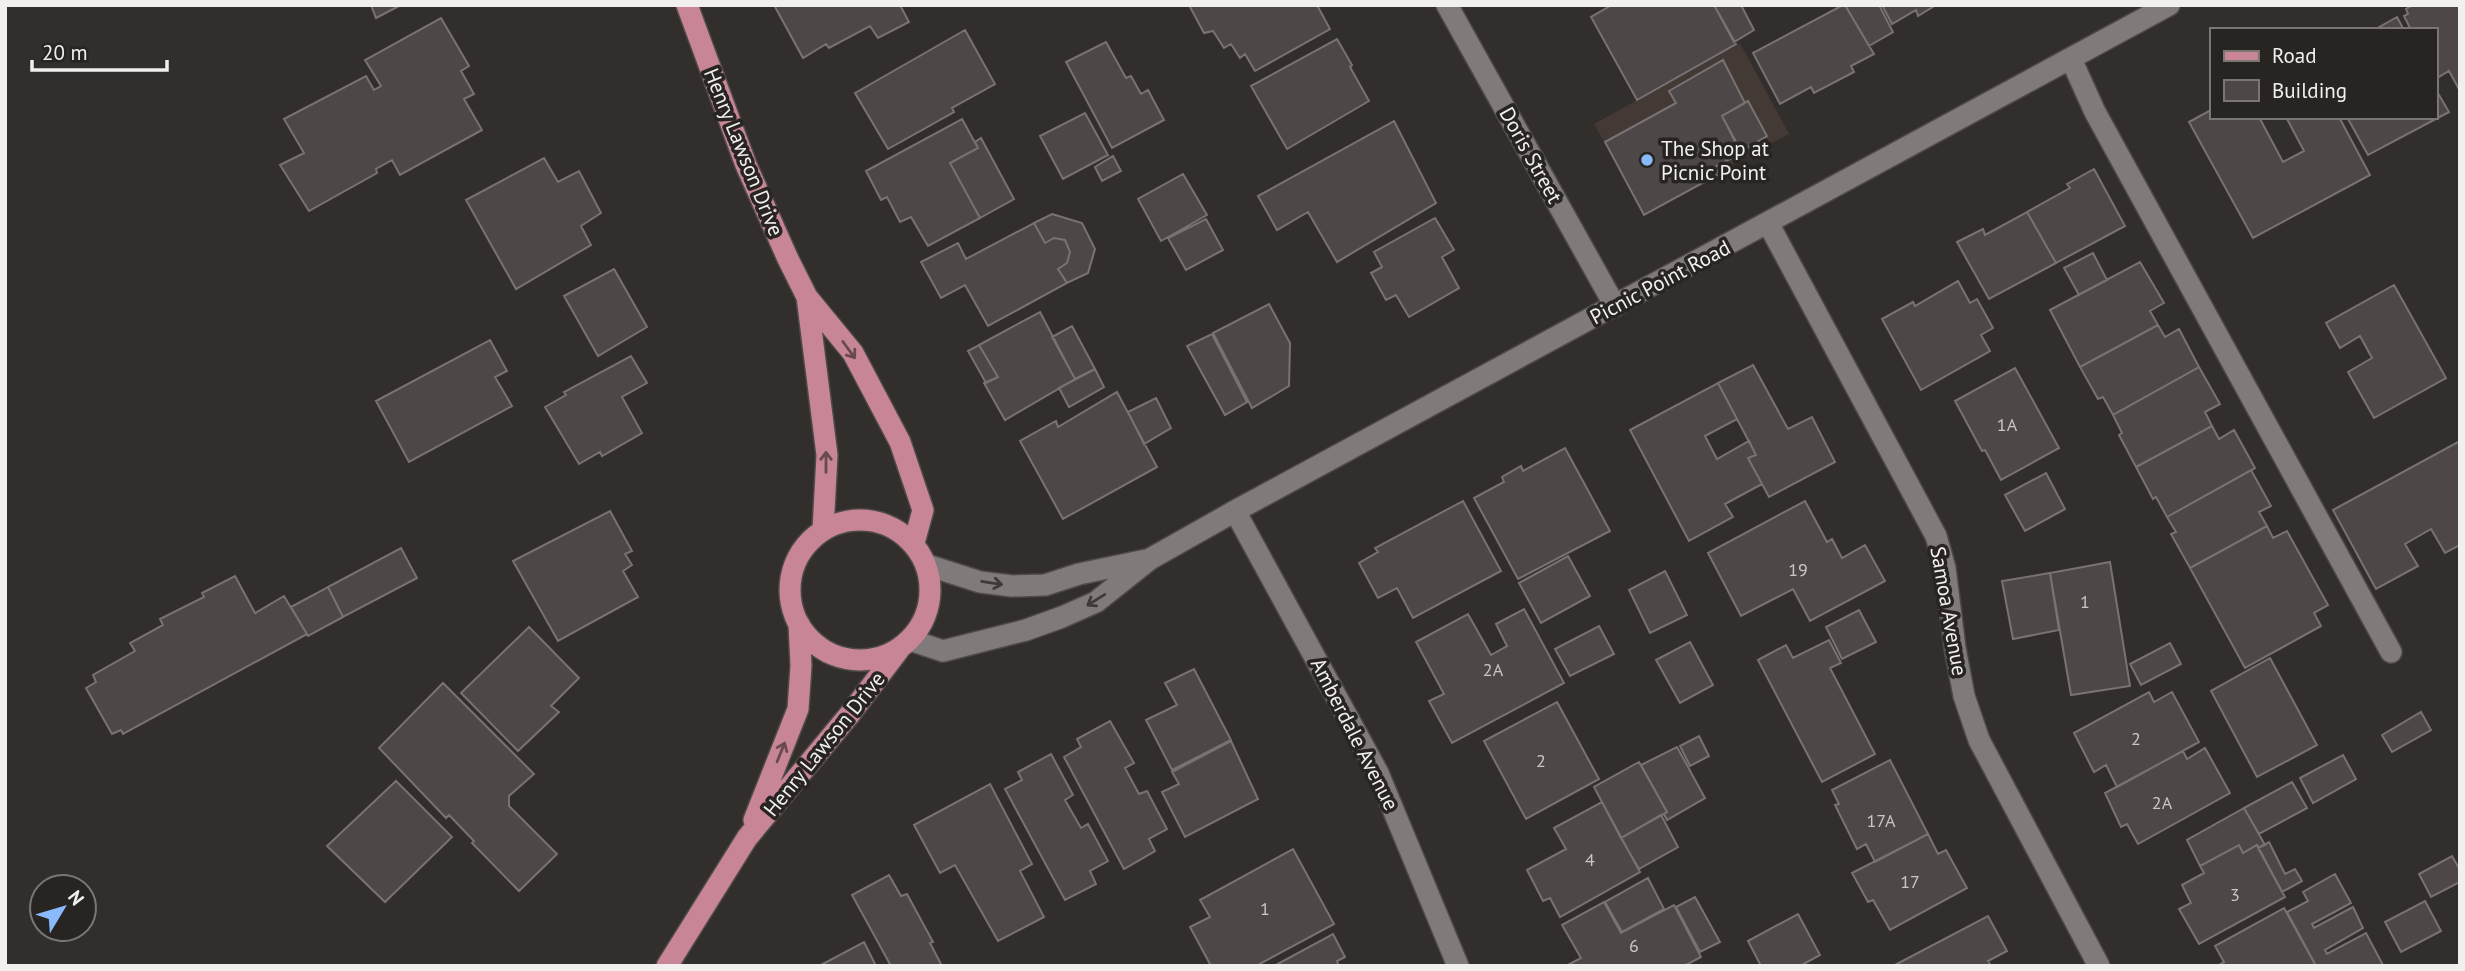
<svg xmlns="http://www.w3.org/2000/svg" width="2465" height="971" font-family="'PT Sans',sans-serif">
<rect width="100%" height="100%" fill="#322e2c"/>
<!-- built -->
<path fill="#433935" d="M1740,43L1789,134L1655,206L1639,204L1594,124Z"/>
<!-- building -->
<path fill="#4d4847" stroke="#787372" stroke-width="2" d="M371,5H401L376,18Z
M774,5H900L909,22L878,38L870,26L829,48L826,44L803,58Z
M1189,5H1317L1330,29L1255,71L1245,54L1240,58L1231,44L1224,48L1213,31L1204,33Z
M1612,5H1714L1736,44L1637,100L1591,17Z
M1714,5H1741L1754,30L1734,42Z
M1843,5H1845L1874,54L1851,66L1854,72L1814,93L1811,87L1780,104L1753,53Z
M1845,5H1879L1893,32L1869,46Z
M1882,5H1936L1918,16L1916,10L1892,24Z
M2413,5H2460V91L2449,71L2437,78L2435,30H2411L2404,16L2408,14L2406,9Z
M2397,17L2404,30H2374Z
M441,18L469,66L461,71L474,94L464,99L482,130L400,175L392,160L376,169L377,173L309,211L280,165L304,153L284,119L366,76L374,90L381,86L365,60Z
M965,30L995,84L952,108L954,112L888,149L855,93Z
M1337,39L1352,65L1350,67L1369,101L1287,149L1251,86Z
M1106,42L1126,78L1131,76L1141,94L1148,90L1164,120L1112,148L1066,62Z
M1723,60L1745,103L1722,116L1741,153L1715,167L1719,174L1644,215L1605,142L1676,103L1669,91Z
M2435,88L2449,112L2368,155L2347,117H2435Z
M1748,101L1767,136L1741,151L1722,116Z
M2211,110V117H2259L2283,162L2304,151L2286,117H2339L2370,175L2253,238L2189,122Z
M1085,113L1108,155L1063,179L1040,136Z
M962,119L978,148L950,163L980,218L928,246L911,217L900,222L887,197L881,200L866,171Z
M1394,121L1436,203L1337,262L1308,212L1277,230L1258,196Z
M981,138L1014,199L980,218L950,163L978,148L975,142Z
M1113,156L1121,171L1102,181L1095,167Z
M544,158L558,182L579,171L601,213L581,226L591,245L516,289L466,200Z
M2094,169L2125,226L2056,263L2027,212L2070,188L2067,184Z
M1183,174L1207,215L1161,241L1138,199Z
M2027,212L2056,263L1989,299L1957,242L1983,229L1985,235Z
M1052,214L1082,223L1095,249L1088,273L1067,283L1058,269L1067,263L1070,252L1065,240L1054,238L1045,243L1034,223Z
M1435,218L1454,250L1442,257L1459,288L1409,317L1396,295L1386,300L1371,273L1382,267L1374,252Z
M1206,219L1223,250L1186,270L1168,238Z
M1034,223L1045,243L1054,238L1065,240L1070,252L1067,263L1058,269L1067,283L988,326L965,285L941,298L921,262L958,243L966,259Z
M2093,253L2107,280L2079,295L2064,268Z
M2140,262L2164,303L2150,311L2158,325L2080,367L2050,310Z
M614,269L647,327L598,356L564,296Z
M1958,281L1970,303L1977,299L1993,328L1981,335L1990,351L1921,390L1882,319L1913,302L1915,306Z
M2394,285L2446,378L2374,418L2348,372L2372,358L2360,336L2340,348L2326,323Z
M1269,304L1290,343L1289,386L1252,408L1213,333Z
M1040,312L1075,379L1005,420L984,383L998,377L979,345Z
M2158,325L2165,337L2179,329L2199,367L2113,415L2103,397L2098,399L2080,367Z
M1072,326L1095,369L1075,379L1052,337Z
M1212,334L1247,402L1225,415L1187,346Z
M490,340L507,371L495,377L512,406L409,462L376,401Z
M979,345L998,377L986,383L968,351Z
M631,356L647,383L622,397L642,433L602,456L600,452L579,464L545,407L566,395L564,392Z
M1753,365L1788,429L1812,417L1835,462L1769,497L1748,458L1756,455L1718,383Z
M2199,367L2220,404L2205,412L2212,426L2136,467L2119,435L2122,433L2113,415Z
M2015,368L2059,448L2001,480L1985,450L1982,451L1955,401Z
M1095,369L1104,387L1069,407L1059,388Z
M1718,383L1737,419L1705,436L1717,459L1749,441L1756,455L1748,458L1762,484L1725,504L1733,517L1689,541L1630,430Z
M1117,392L1157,467L1063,519L1020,441L1056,421L1058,427Z
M1156,398L1171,428L1144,444L1128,412Z
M2212,426L2219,439L2234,430L2255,468L2167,517L2156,497L2153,499L2136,467Z
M2460,441V545L2445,553L2431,529L2405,544L2418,566L2376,589L2333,510Z
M1565,448L1610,531L1518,579L1474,498L1504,482L1502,477L1521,466L1523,471Z
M2251,470L2271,506L2259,512L2267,526L2190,568L2171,534L2176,532L2167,517Z
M2046,473L2065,509L2025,531L2005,495Z
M1463,501L1501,571L1413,618L1397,588L1378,598L1359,563L1378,552L1375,548Z
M1805,501L1827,542L1832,539L1842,558L1865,545L1885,581L1810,621L1793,589L1741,616L1708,553Z
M610,511L632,551L625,554L632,565L623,571L638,597L558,641L513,561Z
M2267,526L2273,538L2287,531L2328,605L2314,613L2321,626L2245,668L2190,568Z
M401,548L417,578L343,617L328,587Z
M1568,556L1590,596L1541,623L1519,583Z
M2110,562L2130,686L2071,695L2050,573Z
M1665,571L1687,615L1650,633L1629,590Z
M2050,573L2059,630L2013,639L2002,581Z
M235,576L255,613L284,596L307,634L123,734L121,730L112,734L86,688L96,682L93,675L135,651L130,643L163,625L160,619L204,597L202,593Z
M328,587L343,617L308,636L291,607Z
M1524,609L1564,683L1452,743L1429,701L1444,694L1416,642L1468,614L1491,655L1507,646L1496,624Z
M1859,610L1876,642L1842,659L1826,627Z
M1599,626L1614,654L1570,676L1555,649Z
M529,627L579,678L551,706L559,712L518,751L461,693Z
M1829,640L1841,663L1830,668L1875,754L1822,782L1758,660L1786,645L1793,658Z
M1690,642L1713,685L1680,703L1656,660Z
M2170,643L2181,664L2141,685L2130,664Z
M2270,658L2317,745L2257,777L2211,691Z
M1194,669L1231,740L1172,770L1146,720L1177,705L1165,683Z
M443,683L534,774L509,796V806L557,854L519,891L472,843L474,841L449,815L446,818L379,748Z
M2149,692L2154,702L2172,692L2199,742L2117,787L2106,765L2094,772L2074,733Z
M1557,702L1599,779L1526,819L1484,741Z
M2421,712L2431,730L2392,752L2382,735Z
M1110,721L1134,763L1125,768L1139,794L1147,791L1167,829L1149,839L1155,851L1124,869L1064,757L1081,747L1077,739Z
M1699,736L1709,756L1690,766L1680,746Z
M1231,741L1258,799L1185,837L1162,792L1179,784L1172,772Z
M1677,747L1705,798L1667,820L1664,814L1667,812L1641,765Z
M2205,748L2230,793L2138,844L2127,824L2121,827L2105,793L2183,751L2187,759Z
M1051,754L1073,795L1065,800L1081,828L1088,824L1108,861L1090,871L1096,884L1065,900L1005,789L1022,780L1018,772Z
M2343,755L2356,779L2313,803L2300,778Z
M1890,760L1928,834L1875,862L1866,844L1857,849L1835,805L1839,804L1832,790Z
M1639,762L1667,812L1621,838L1594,787Z
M396,781L452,837L385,902L327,846Z
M2292,782L2307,808L2259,834L2244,808Z
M990,784L1032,864L1020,871L1044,917L998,941L955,865L940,873L914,825Z
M1602,802L1640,872L1560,917L1550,898L1543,901L1527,870L1566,849L1554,828Z
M2244,808L2265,845L2258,848L2257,845L2243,853L2239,845L2200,866L2187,840Z
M1661,815L1678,847L1639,869L1621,838Z
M1928,834L1938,854L1946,850L1967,888L1890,930L1873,900L1868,902L1852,873Z
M2269,842L2285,874L2295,869L2302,881L2282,892L2258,848Z
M2239,845L2243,853L2257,845L2285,897L2199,944L2179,909L2191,903L2182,885L2204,873L2200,866Z
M1293,849L1334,924L1256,966H1211L1190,927L1210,917L1200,900Z
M2452,856L2460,870V882L2431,897L2419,874Z
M2335,874L2351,903L2312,924L2314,928L2353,907L2363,928L2325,950L2327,954L2366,933L2383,965L2381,966H2316L2287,912L2308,901L2303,892Z
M889,875L901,896L907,894L933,942L930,943L942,966H891L852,895Z
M1648,878L1664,909L1622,932L1605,902Z
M1695,897L1720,942L1700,952L1676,907Z
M2425,901L2441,931L2401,952L2385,922Z
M1604,902L1621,933L1674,905L1701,957L1684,966H1566L1581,958L1562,925Z
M2284,908L2316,966H2217L2224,962L2215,946Z
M1798,914L1820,955L1800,966H1761L1748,941Z
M1988,916L2007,951L1988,961L1991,966H1893Z
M1333,934L1345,957L1337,961L1339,966H1274Z
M864,942L876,966H819Z"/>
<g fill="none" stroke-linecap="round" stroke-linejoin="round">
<defs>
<path id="minor" d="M1447,5L1615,306
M2071,59L2095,112L2391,652
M1768,223L1936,536L1945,568L1955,648L1964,696L1979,740L2099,966
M1235,511L1378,773L1458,966
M927,565L980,582L1012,586L1045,585L1079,574L1146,560
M910,640L943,651L1026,630L1062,617L1096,602L1150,559L1235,511L2169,5"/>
<path id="major" d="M687,5L746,165L788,259L807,297L853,353L900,442L923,510L914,543
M807,297L827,455L823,530
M790 590a70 70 0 1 1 140 0a70 70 0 1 1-140 0Z
M754,820L798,709L801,666L799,624
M667,966L747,838L850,714L898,651"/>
</defs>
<!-- minor casing -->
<use href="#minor" stroke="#4d4a49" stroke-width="24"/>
<!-- major casing -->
<use href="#major" stroke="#4d4a49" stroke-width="24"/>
<!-- minor -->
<use href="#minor" stroke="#807b7a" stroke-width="21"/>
<!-- major -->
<use href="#major" stroke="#c78596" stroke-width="21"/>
</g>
<!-- one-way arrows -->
<defs><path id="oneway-shaft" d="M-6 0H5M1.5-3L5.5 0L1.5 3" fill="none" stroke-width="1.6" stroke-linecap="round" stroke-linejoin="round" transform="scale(1.75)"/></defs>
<g stroke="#684b50">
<use href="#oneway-shaft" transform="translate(849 350) rotate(54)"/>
<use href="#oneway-shaft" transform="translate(826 462) rotate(-90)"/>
<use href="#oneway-shaft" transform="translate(781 752) rotate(-68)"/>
</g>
<g stroke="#3e3a38">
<use href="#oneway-shaft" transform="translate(992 583) rotate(9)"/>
<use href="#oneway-shaft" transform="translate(1096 600) rotate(148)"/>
</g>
<!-- markers -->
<circle fill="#89bafc" stroke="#282422" stroke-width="2.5" cx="1647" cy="160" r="7"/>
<g text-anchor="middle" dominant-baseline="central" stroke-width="7" stroke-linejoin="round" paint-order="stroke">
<!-- number labels -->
<g font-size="18" fill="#c9c6c5">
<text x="2007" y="424">1A</text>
<text x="1798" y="569">19</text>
<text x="2085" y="601">1</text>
<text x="1493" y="669">2A</text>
<text x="2136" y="738">2</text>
<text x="1541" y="760">2</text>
<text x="2162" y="802">2A</text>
<text x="1881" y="820">17A</text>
<text x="1590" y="859">4</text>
<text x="1910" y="881">17</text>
<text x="2235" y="894">3</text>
<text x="1265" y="908">1</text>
<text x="1634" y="945">6</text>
</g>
<!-- poi labels -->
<g font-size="21" fill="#f2f0ef" stroke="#282422" text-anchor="start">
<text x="1661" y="148">The Shop at<tspan x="1661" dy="24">Picnic Point</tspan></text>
</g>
<!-- street labels -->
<g font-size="21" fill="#f2f0ef" stroke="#282422">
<text transform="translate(744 152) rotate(68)">Henry Lawson Drive</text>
<text transform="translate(1531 155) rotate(61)">Doris Street</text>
<text transform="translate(1660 282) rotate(-28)">Picnic Point Road</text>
<text transform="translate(1949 611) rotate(80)">Samoa Avenue</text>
<text transform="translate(1355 734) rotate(63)">Amberdale Avenue</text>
<text transform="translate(824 744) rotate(-51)">Henry Lawson Drive</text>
</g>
</g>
<!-- border -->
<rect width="2465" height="971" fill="none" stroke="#f2f0ef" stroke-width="14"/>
<!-- legend -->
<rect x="2210" y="28" width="228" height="91" fill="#282422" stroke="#797674" stroke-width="2"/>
<rect x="2224" y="51" width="35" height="10" fill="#c78596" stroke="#797674" stroke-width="2"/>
<text x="2272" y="63" font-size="21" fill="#f2f0ef">Road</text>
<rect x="2224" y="80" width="35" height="21" fill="#4d4847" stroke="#797674" stroke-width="2"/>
<text x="2272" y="98" font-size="21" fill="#f2f0ef">Building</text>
<!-- north arrow -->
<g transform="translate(63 908) rotate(52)"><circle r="33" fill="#282422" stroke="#797674" stroke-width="2"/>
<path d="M0-5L12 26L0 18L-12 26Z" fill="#89bafc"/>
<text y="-10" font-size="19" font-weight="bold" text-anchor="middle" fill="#f2f0ef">N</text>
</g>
<!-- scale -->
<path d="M32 60v10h135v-10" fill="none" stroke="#f2f0ef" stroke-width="3.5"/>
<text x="42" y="60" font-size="21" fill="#f2f0ef" stroke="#282422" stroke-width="5" paint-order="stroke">20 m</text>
</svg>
